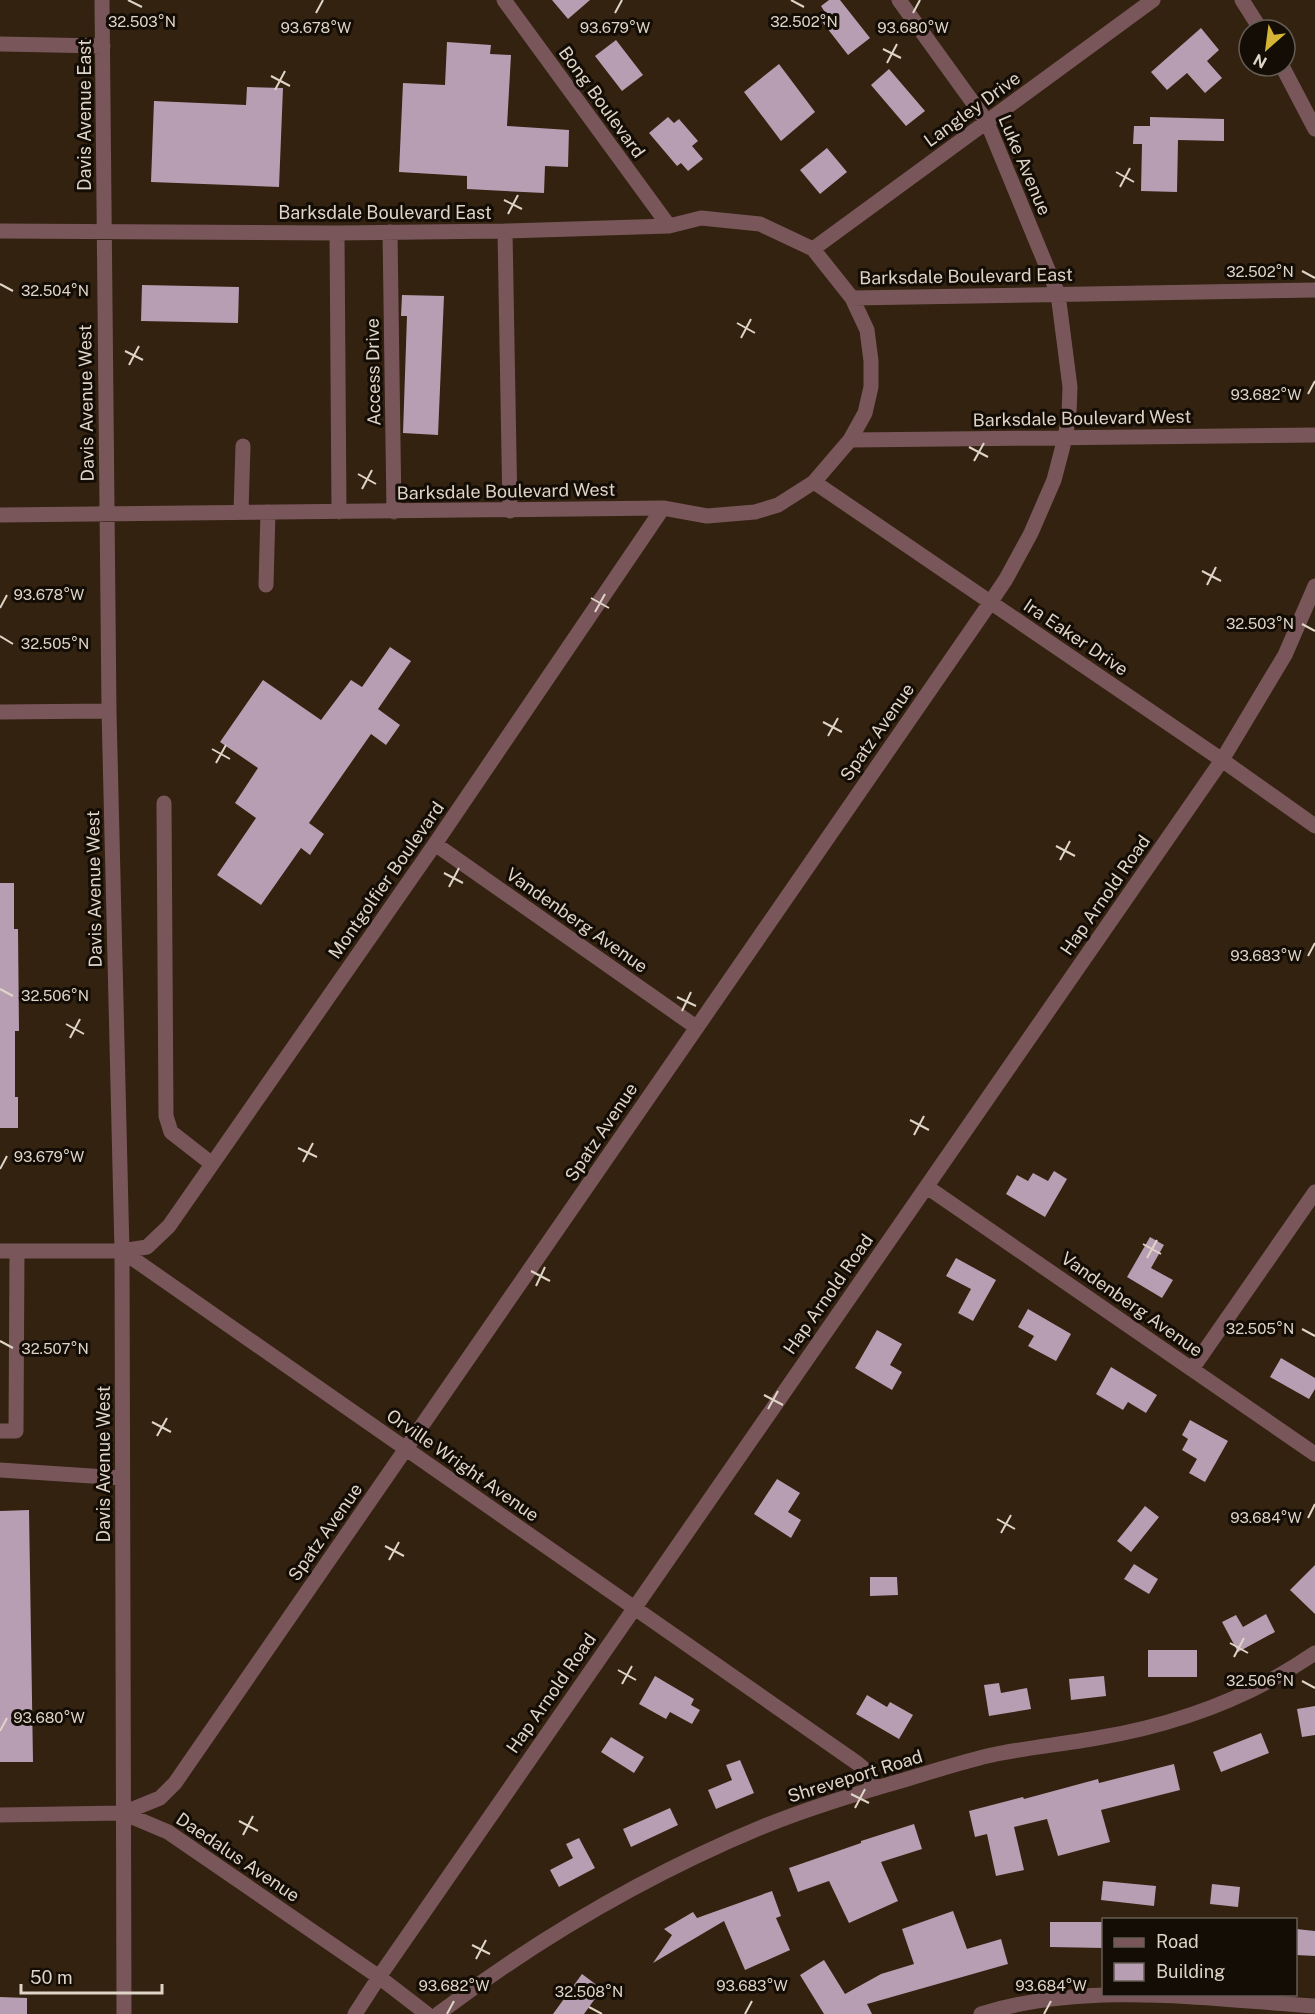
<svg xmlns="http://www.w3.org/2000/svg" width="1315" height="2014" font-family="'Public Sans',sans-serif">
<rect width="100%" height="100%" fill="#32220f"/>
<!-- building -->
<path fill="#b89eb3" d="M552,0H590L568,19Z
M829,0H840L870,38L848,55L820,19L826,14L821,6Z
M1201,28L1219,50L1207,61L1222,78L1205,93L1187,73L1167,90L1151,72Z
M616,40L643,75L622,91L595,56Z
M447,42L491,45L490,54L511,55L507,126L569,130L568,167L545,166L544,193L467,189V176L399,172L403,83L445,85Z
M779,64L815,112L781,141L744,92Z
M889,69L925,111L906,126L871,85Z
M247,87L283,88L279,187L151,182L154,101L246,105Z
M668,117L674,123L679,119L698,141L692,146L703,159L688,171L681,163L677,166L649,133Z
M1150,117L1224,119V141L1178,140L1177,192L1141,191L1142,144H1133L1134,126H1150Z
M827,148L847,172L820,194L800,170Z
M142,285L239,287L238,323L141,321Z
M402,295L444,296L438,435L403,433L407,316H401Z
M390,647L411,661L378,709L400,725L386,745L371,734L309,823L324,834L310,855L301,848L261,905L217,875L256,818L235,803L258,768L220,742L263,680L321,720L351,680L362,687Z
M0,883H14V929H18L19,1031H15V1097H18V1128H0Z
M1054,1171L1067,1179L1045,1217L1006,1194L1017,1175L1028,1181L1033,1173L1048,1181Z
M1150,1237L1164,1245L1151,1268L1173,1280L1162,1298L1127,1277Z
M956,1258L996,1280L973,1321L958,1313L971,1289L946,1276Z
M1028,1309L1071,1334L1056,1361L1028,1346L1034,1336L1018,1327Z
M877,1330L902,1344L890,1365L902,1372L892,1390L855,1368Z
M1281,1358L1315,1378V1389L1309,1399L1270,1377Z
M1111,1367L1157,1395L1146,1413L1128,1402L1123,1410L1096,1394Z
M1190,1420L1228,1441L1205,1482L1189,1473L1197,1459L1182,1450L1188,1439L1182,1435Z
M777,1479L800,1493L788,1512L801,1520L791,1538L754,1514Z
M1145,1506L1159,1517L1131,1552L1117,1541Z
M29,1510L33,1762H0V1511Z
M1134,1564L1158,1579L1149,1594L1124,1579Z
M1315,1565V1614L1290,1590Z
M870,1577H897L898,1595L870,1596Z
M1266,1614L1275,1632L1238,1652L1222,1622L1236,1615L1243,1627Z
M1148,1650H1197V1677H1148Z
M655,1676L694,1699L691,1705L700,1710L692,1724L670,1712L666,1719L639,1704Z
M1104,1676L1106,1696L1071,1700L1069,1679Z
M999,1683L1001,1693L1027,1688L1031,1709L989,1716L984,1685Z
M867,1695L887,1707L890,1702L913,1715L899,1739L856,1714Z
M1315,1706V1735L1302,1737L1297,1709Z
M1261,1733L1269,1753L1221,1772L1213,1752Z
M611,1737L644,1757L634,1773L601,1752Z
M740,1760L754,1793L716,1809L708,1790L732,1780L726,1765Z
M1174,1764L1180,1790L1101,1810L1110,1842L1058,1856L1047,1819L1014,1827L1024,1870L996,1876L987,1834L975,1837L969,1811L1023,1797L1024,1799L1098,1779L1099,1783Z
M670,1808L678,1825L631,1847L623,1829Z
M914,1824L922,1849L881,1862L898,1901L849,1923L829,1881L798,1892L789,1868L861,1843V1841Z
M579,1838L595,1868L559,1887L550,1870L573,1858L566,1844Z
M1103,1881L1156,1886L1154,1906L1101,1900Z
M1212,1884L1240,1887L1238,1907L1210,1904Z
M772,1891L781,1916L776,1918L790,1950L745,1970L724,1921L653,1963L672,1935L664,1929L693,1912L697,1918Z
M953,1911L967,1949L1001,1939L1008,1964L867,2004L872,2014H824L800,1975L824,1960L845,1994L881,1974L914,1964L902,1929Z
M1050,1922H1104V1948L1050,1947Z
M1296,1929L1315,1931V1956L1296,1955Z
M582,1974L602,1989L584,2014H553Z
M0,1997L27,1998V2014H0Z"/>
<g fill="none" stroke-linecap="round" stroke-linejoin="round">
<!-- minor -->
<path stroke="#78565a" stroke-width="15" d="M102,0L109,711L122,1251L124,2014
M504,0L669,226
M1242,0L1261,30
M0,44L103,46
M1282,66L1315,129
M0,231L337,233L505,231L669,226L701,218L760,224L813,249L852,298L867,330L871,361V387L865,413L850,440L814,482L778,505L755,512L707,516L663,508L0,515
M505,231L510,511
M390,232L394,512
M337,233L339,512
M813,249L1153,0
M852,298L1315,290
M850,440L1315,435
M814,482L1222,760L1315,826
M241,512L243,446
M266,585L268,512
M0,712L109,711
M164,803L166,1116L171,1132L212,1164
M435,844L696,1027
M927,1187L1315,1454
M0,1251H122L857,1763L868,1772L874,1789
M122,1251L147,1247L169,1226L435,844L663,508
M1192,1369L1315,1192
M0,1431H16L17,1251
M0,1470L122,1478
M123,1813L160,1798L175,1783L990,603L1006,579L1031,533L1054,480L1065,438L1069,414L1070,387L1058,294L987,122L899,0
M0,1815L123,1813L168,1832L379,1977L427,2014
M355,2014L379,1977L1222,760L1285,655L1315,586
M438,2014C539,1938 650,1873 767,1825C812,1807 858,1793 904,1780C930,1772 956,1764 983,1757C1020,1748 1059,1745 1097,1738C1174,1725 1250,1698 1315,1653
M981,2014C1085,1981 1207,1999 1315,2006"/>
</g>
<!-- ticks -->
<path fill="none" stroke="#dfd4c8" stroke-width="2" d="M128,0L142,7M791,0L804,7M316,13L323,0M615,13L622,0M913,13L920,0M883,49L901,58M887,63L897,44M271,76L290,86M275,90L285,71M1116,172L1134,182M1120,187L1130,168M504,200L522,209M508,214L518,195M1302,271L1315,278M0,284L13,291M737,323L755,333M741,338L751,319M125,351L143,360M129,365L139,346M1308,394L1315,381M969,447L988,457M974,461L984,443M358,474L376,484M362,489L372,470M1202,571L1221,581M1207,585L1216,567M591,598L609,608M0,608L7,595M595,612L605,594M1302,624L1315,631M0,636L13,644M823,722L842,732M828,736L838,718M212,749L230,759M216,763L226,745M1056,846L1075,856M1060,860L1070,841M444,873L463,883M449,887L459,868M1308,956L1315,943M0,989L13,996M677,997L696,1006M682,1011L691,992M66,1024L84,1034M70,1038L80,1019M910,1120L929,1130M914,1135L924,1116M298,1148L317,1157M303,1162L313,1143M0,1169L7,1156M1143,1244L1161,1254M1147,1258L1157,1240M531,1271L550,1281M536,1286L545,1267M1302,1329L1315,1336M0,1341L13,1348M764,1395L783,1405M768,1409L778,1391M152,1422L171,1432M157,1436L167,1418M1308,1518L1315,1504M997,1519L1015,1529M1001,1533L1011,1515M385,1546L404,1556M389,1560L399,1542M1230,1643L1248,1653M1234,1657L1244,1638M618,1670L636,1680M1302,1681L1315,1688M622,1684L632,1666M0,1731L7,1718M851,1794L869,1803M855,1808L865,1789M239,1821L258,1831M243,1835L253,1816M472,1945L490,1954M476,1959L486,1940M589,2007L602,2014M447,2014L454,2001M745,2014L752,2001M1044,2014L1051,2001"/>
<g text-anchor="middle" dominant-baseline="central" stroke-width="6" stroke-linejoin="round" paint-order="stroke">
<!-- street labels -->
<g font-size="18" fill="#dfd4c8" stroke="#140d06">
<text transform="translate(602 102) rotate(54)">Bong Boulevard</text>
<text transform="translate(972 109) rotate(-36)">Langley Drive</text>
<text transform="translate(84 115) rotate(-90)">Davis Avenue East</text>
<text transform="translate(1025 165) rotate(67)">Luke Avenue</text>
<text x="385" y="212">Barksdale Boulevard East</text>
<text transform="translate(966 276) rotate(-1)">Barksdale Boulevard East</text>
<text transform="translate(373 372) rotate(-91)">Access Drive</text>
<text transform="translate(86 403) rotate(-91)">Davis Avenue West</text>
<text transform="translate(1082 418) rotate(-1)">Barksdale Boulevard West</text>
<text transform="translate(506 491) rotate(-1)">Barksdale Boulevard West</text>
<text transform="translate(1076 637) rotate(34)">Ira Eaker Drive</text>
<text transform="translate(877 732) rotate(-55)">Spatz Avenue</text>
<text transform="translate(386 880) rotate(-55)">Montgolfier Boulevard</text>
<text transform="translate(94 889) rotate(-91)">Davis Avenue West</text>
<text transform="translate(1105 895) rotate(-55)">Hap Arnold Road</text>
<text transform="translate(577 920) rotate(35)">Vandenberg Avenue</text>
<text transform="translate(601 1132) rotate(-56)">Spatz Avenue</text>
<text transform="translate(828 1294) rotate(-55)">Hap Arnold Road</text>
<text transform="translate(1132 1304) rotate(35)">Vandenberg Avenue</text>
<text transform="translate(103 1464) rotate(-90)">Davis Avenue West</text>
<text transform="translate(463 1465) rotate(35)">Orville Wright Avenue</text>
<text transform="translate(325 1532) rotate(-55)">Spatz Avenue</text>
<text transform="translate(551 1693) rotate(-55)">Hap Arnold Road</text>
<text transform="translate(855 1776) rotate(-17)">Shreveport Road</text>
<text transform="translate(238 1857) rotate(34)">Daedalus Avenue</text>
</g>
</g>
<g font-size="15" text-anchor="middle" fill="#dfd4c8" stroke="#140d06" stroke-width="6" stroke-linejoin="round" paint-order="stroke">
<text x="142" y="27">32.503°N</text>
<text x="804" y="27">32.502°N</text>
<text x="316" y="33">93.678°W</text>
<text x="615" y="33">93.679°W</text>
<text x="913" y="33">93.680°W</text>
<text x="1260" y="277">32.502°N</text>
<text x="55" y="296">32.504°N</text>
<text x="1266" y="400">93.682°W</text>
<text x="49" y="600">93.678°W</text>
<text x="1260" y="629">32.503°N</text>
<text x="55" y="649">32.505°N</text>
<text x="1266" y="961">93.683°W</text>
<text x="55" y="1001">32.506°N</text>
<text x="49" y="1162">93.679°W</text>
<text x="1260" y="1334">32.505°N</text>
<text x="55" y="1354">32.507°N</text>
<text x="1266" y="1523">93.684°W</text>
<text x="1260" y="1686">32.506°N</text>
<text x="49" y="1723">93.680°W</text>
<text x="454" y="1991">93.682°W</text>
<text x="752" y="1991">93.683°W</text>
<text x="1051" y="1991">93.684°W</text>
<text x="589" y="1997">32.508°N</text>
</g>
<!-- legend -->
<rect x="1102" y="1918" width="195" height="78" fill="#140d06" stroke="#655d54" stroke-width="1.5"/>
<rect x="1114" y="1938" width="30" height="9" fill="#78565a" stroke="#655d54" stroke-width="1.5"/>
<text x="1156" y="1948" font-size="18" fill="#dfd4c8">Road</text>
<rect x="1114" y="1963" width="30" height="18" fill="#b89eb3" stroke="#655d54" stroke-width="1.5"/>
<text x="1156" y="1978" font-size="18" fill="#dfd4c8">Building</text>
<!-- north arrow -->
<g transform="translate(1267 48) rotate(208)"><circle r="28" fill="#140d06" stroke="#655d54" stroke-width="1.5"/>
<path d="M0-4.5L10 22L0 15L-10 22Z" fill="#d5b535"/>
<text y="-9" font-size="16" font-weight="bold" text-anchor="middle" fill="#dfd4c8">N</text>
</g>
<!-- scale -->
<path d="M21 1984v9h141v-9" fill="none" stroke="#dfd4c8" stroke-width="3"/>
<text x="30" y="1984" font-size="18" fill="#dfd4c8" stroke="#140d06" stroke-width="4.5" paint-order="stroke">50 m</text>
</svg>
